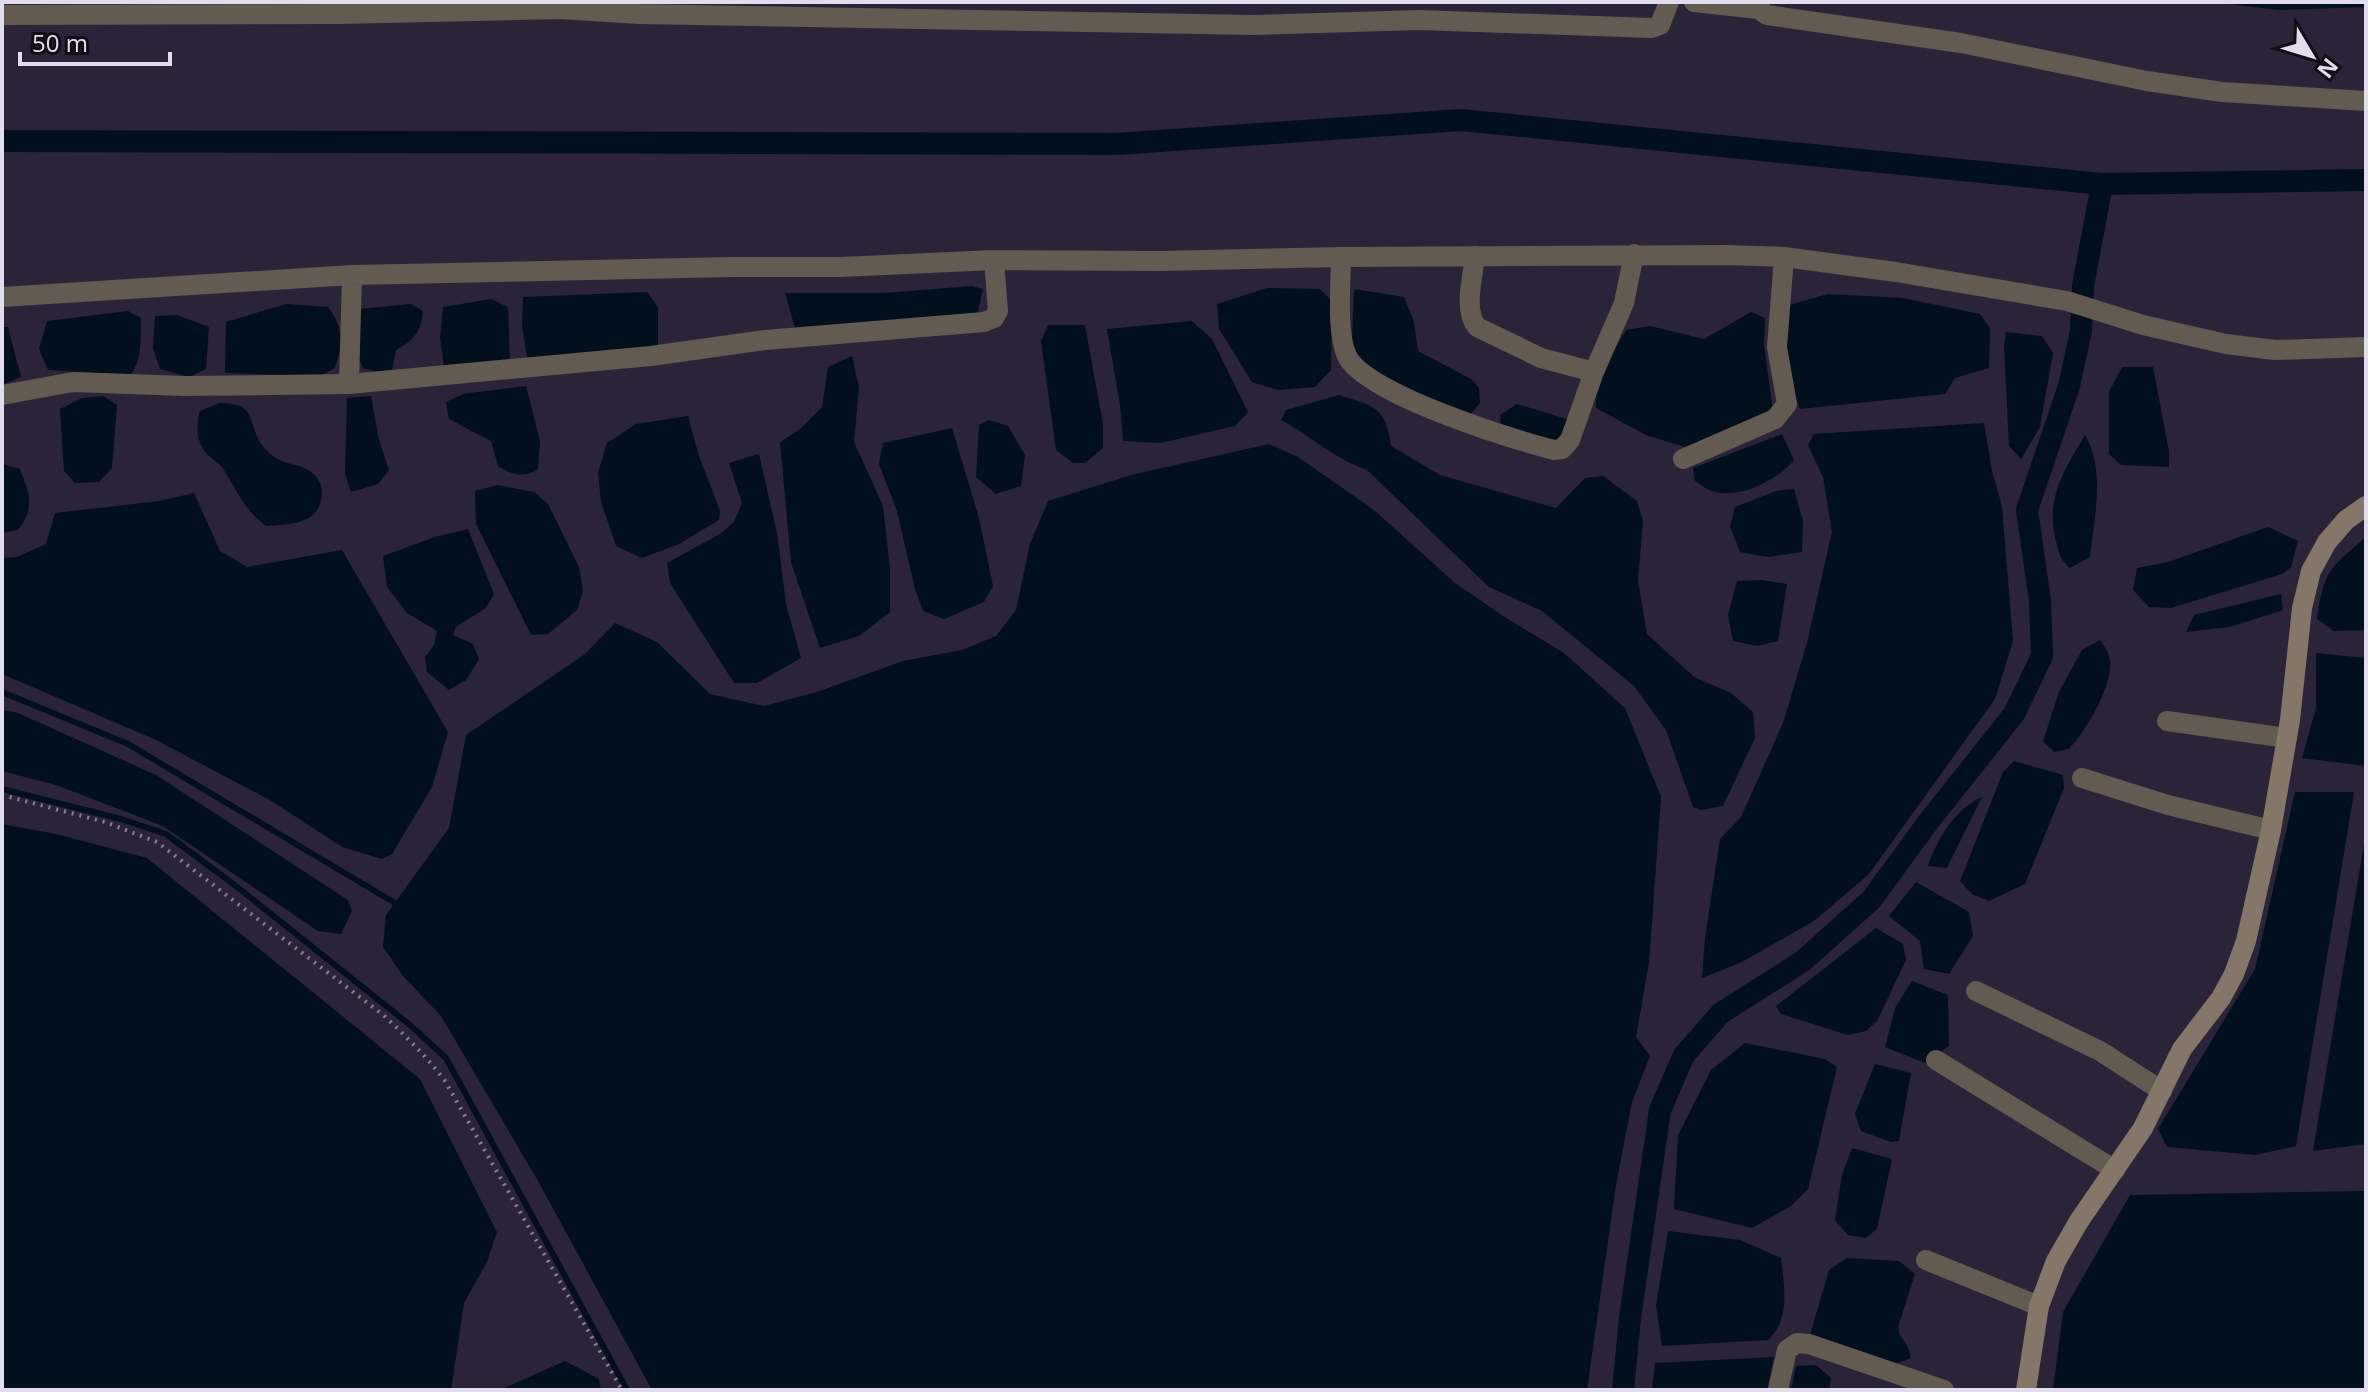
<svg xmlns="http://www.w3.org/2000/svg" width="2368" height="1392" font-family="'Open Sans',sans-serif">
<rect width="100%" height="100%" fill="#2b2338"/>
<!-- water -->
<path fill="#01101c" d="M2212,2H2366V7L2278,10Z
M972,286L983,289L977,315L796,331L785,293H884Z
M1267,288L1320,289L1332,301L1331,370L1315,387L1278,390L1252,382L1219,329L1217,304Z
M1354,289L1404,297L1414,322L1418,351L1471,379L1479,388L1480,403L1469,416L1362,369L1352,341Z
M647,292L658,307V350L575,361L527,357L522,326L523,297Z
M1828,294L1903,298L1980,314L1990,328L1989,368L1955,378L1945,394L1800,409L1779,355L1782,307Z
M491,299L508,307L510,363L444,366L440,338L443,307Z
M286,304L328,307C344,329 343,343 335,368L320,376L225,373L226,322Z
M411,304L423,311C421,332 414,340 396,350L392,369L385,374L363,368L355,351L358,309Z
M128,311L141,318C140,336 143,361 130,375L48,370L39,349L47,321Z
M1751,312L1765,318L1764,344L1773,413L1698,451L1646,435L1596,408L1595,384L1626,330L1650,326L1704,339Z
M177,315L209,327L206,369L189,377L160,369L153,348L155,316Z
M1192,321L1212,339L1248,412L1235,426L1160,443L1123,441L1120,405L1107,329Z
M1048,325H1085L1103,424V448L1085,463H1073L1056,450L1041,341Z
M2,327H8L21,377L2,385Z
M2006,332L2042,336L2053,353L2040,427L2021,459L2009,446L2004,346Z
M852,356L859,388L854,442L883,506L890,569V612L859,636L820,648L791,562L780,442L800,429L822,407L828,367Z
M2122,367H2153L2169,451V467L2121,465L2109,454V392Z
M526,386L540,441L538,469C525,478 511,475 498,466L491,441L449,419L446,402L463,394Z
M1339,395C1374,406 1386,407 1391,446L1440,475L1556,508L1585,478L1603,476L1637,501L1643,521L1638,580L1647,634L1694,677L1731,693L1753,712L1755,738L1723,806L1701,810L1693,807L1666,730L1634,686L1542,611L1489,587L1367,470C1335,459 1311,436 1281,420L1286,410Z
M103,396L117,405L112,468L99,482L75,483L64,471L60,409L82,398Z
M371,396L379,440L389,470L378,484L351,492L345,474L347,398Z
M219,403C263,403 244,427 266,450C283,467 294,461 310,471C317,475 322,485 322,492C321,525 291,524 266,526C243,508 239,494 224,470C220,463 212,459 206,453C196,440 196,426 200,411Z
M1517,404L1570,420L1563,445L1501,428L1500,415Z
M688,416L699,456L720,511L719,520L679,544L642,558L616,546L601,502L598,473L607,443L636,424Z
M989,420L1008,426L1025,455L1021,486L996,494L976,477L979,425Z
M1984,423L1992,471L2002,506L2013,641L1995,699L1869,874L1814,921L1742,962L1702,978L1705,938L1720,839L1741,817L1783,723L1807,643L1832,532L1823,477L1808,445L1814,434Z
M952,428L979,518L993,586L984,602L944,619L923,611L915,589L897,511L879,464L883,443Z
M1782,434L1794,460C1778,480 1738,500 1712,491C1706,489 1700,484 1695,481L1693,468Z
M2085,435C2106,471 2094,519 2090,557L2070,568C2060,559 2059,554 2056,541C2045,498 2064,471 2085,435Z
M1269,444L1298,457L1374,510L1455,583L1503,616L1564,653L1625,708L1661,797L1649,963L1636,1037L1650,1056L1632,1102L1616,1185L1587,1390H652L538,1181L441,1016L403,976L383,947L386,915L449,828L466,735L585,654L615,623L657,642L710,694L764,706L817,692L903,661L962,650L996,636L1016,610L1030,544L1048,501L1131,475Z
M759,454L777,533L786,604L801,658L757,683H734L670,583L667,563L720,534L734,522L742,503L729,463Z
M2,464L20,469C29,494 36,507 18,530L2,533Z
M498,485L534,492L548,504L579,567L583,591L577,610L548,634L531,635L476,524L475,491Z
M1794,489L1803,521L1802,552L1768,557L1740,552L1730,526L1735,507L1776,491Z
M194,493L220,551L247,567L342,550L448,732L432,787L392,854L382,859L342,847L270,800L154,739L2,674V558L17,557L46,544L55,513L159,501Z
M2268,527L2298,541L2291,567L2282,574L2171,608L2149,607L2133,590L2137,568L2168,562Z
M468,529L494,594L486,608L456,627L453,635L473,644L479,659L466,680L449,690L427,672L425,657L434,645L437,631L407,613L387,587L383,556L435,537Z
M2366,537V630L2334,631L2317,619C2324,570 2330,568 2366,537Z
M1762,580L1787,584L1778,641L1757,646L1733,641L1728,615L1737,581Z
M2281,594L2283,610L2230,627L2186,632L2194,615Z
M2100,640C2106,648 2112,658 2110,669C2107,695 2086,730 2069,749L2054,752L2043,741L2059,692L2082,650Z
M2316,653L2366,658V766L2302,758L2316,708Z
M2,710L18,713L156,775L348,900L352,911L341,934L318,931L163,826L56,785L2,771Z
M2014,761L2063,775L2064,788L2025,884L1989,901L1972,894L1960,881L2003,772Z
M2295,792H2354L2296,1146L2255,1155L2167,1147L2158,1129L2255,969Z
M1982,797L1947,868L1928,866C1937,839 1956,808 1982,797Z
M2,824L56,834L147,858L420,1079L497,1232L487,1262L464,1303L451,1390H2Z
M2366,832V1144L2313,1151Z
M1916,882L1969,912L1973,936L1949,974L1924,969L1920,941L1889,916Z
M1876,928L1903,944L1906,960L1877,1021L1866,1031L1848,1035L1781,1014L1776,1006Z
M1912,981L1948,995L1949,1046L1925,1063L1885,1047L1895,1008Z
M1745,1043L1825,1059L1837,1067L1808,1189L1791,1206L1752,1228L1674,1209L1678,1135L1711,1070Z
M1875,1064L1911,1073L1899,1141L1891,1142L1861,1131L1855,1114Z
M1852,1148L1892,1159L1877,1229L1866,1238L1848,1235L1835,1220L1842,1175Z
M2366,1191V1390H2053L2063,1312L2130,1195Z
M1668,1231L1740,1240L1781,1258C1784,1286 1791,1319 1768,1340L1662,1346L1656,1305Z
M1847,1258L1899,1261L1915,1274L1898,1327C1900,1341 1909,1342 1911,1358L1895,1364L1810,1335L1829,1270Z
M1774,1357L1767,1390H1652L1655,1363Z
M565,1361L599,1379L601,1390H500Z
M1816,1365L1831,1378L1829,1390H1791L1796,1366Z"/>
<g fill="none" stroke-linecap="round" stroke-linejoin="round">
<!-- stream -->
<path stroke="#01101c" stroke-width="6" d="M2,692L128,744L395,903
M2,789L121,819L166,834L236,886L410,1025L446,1058L627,1390"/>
<!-- canal -->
<path stroke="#01101c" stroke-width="22" d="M2,141L1116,144L1461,120L2102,184L2366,180
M1623,1390L1630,1318L1660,1110L1684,1055L1721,1013L1803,961L1871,900L1929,821L2014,714L2042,656L2040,601L2027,510L2069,386L2081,331L2083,286L2102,184"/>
<!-- path -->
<path stroke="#8a8395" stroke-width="4" stroke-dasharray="2 6" stroke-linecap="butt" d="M2,795L105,822L157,842L382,1014C405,1035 426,1056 445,1081L622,1390"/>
<!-- street -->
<path stroke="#635a51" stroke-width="20" d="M1694,2L1758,9
M1760,2L1758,9L1767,15L1961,43L2147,81L2222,92L2366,101
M2,15L339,14L560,9L639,14L1254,25L1419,20L1652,28L1660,25L1669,2
M1475,256C1473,276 1463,311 1477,327L1541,358L1594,372
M1341,257C1341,283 1336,332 1347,356C1365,394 1512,439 1554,450L1562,449L1570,440L1594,372L1624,303L1634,254
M2,297L352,275L732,267H841L994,260L1160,261L1341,257L1727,255L1784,257L1896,272L2067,301L2143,325L2226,344L2275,350L2366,347
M349,384L352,275
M2,395L73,382L184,386L349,384L651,356L765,340L984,322L994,318L998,311L994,260
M1683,459L1775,419L1787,404L1777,347L1784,257
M2167,721L2287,738
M2082,778L2168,805L2271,830
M1976,991L2100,1051L2162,1091
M1936,1060L2115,1170
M1926,1260L2039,1306
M1778,1390L1787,1350L1797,1343L1809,1344L1944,1390"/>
<!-- secondary -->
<path stroke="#847668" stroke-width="20" d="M2026,1390L2039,1306L2056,1261L2079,1221L2143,1128L2182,1049L2221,998L2234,974L2246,941L2271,830L2290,720L2302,608L2311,571L2327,542L2346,520L2366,506"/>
</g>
<!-- border -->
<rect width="2368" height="1392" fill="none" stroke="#e2ddec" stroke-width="8"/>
<!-- north arrow -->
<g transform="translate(2312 56) rotate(128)" stroke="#120e18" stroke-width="6" paint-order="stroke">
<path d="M0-6L14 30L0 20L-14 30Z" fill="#e2ddec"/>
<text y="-12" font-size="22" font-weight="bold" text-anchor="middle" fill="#e2ddec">N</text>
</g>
<!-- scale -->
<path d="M20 52v12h150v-12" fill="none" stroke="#e2ddec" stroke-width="4"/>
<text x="32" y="52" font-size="24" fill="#e2ddec" stroke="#120e18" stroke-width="6" paint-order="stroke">50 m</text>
</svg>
